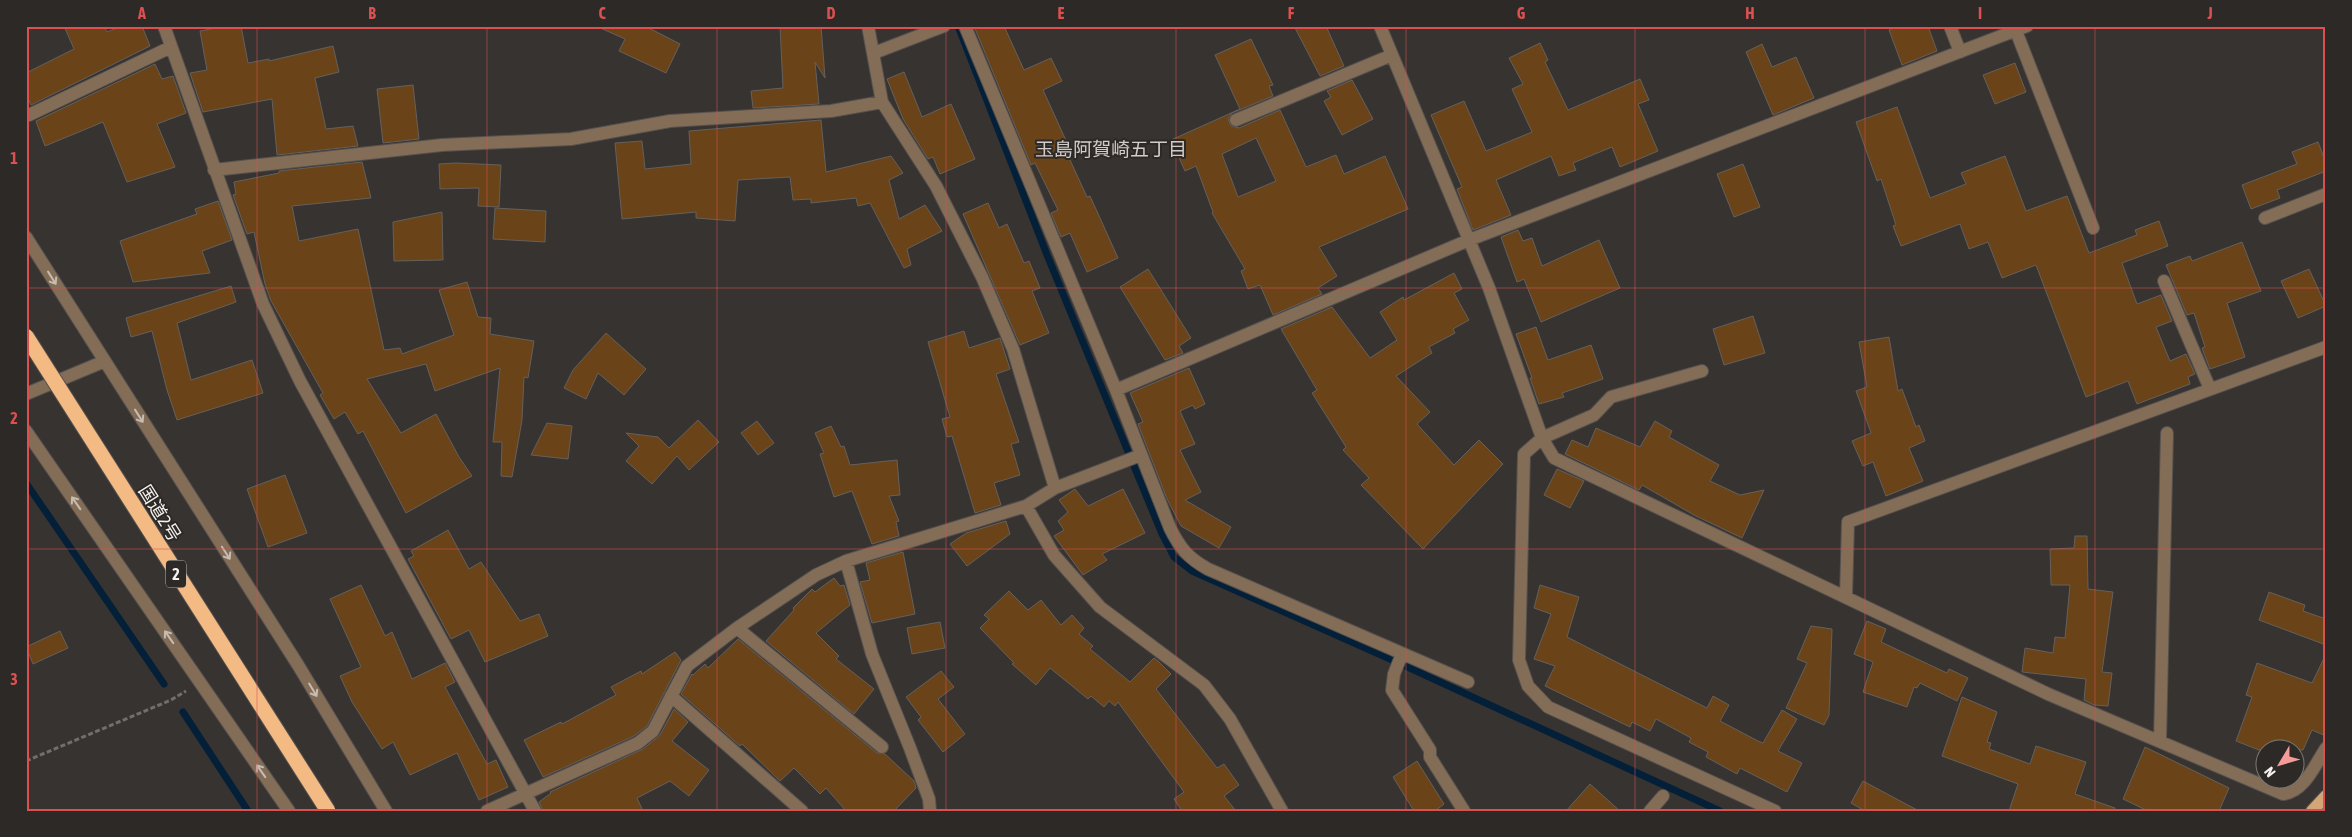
<svg xmlns="http://www.w3.org/2000/svg" width="2352" height="837" font-family="'Asap Condensed','Noto Sans JP',sans-serif">
<rect width="100%" height="100%" fill="#373330"/>
<g fill="none" stroke-linecap="round" stroke-linejoin="round">
<!-- stream -->
<path stroke="#042039" stroke-width="7" d="M958,26L1047,255L1162,534L1174,557L1192,571L1390,659L1720,811
M26,483L164,684
M183,712L248,811"/>
</g>
<!-- building -->
<path fill="#6a4418" stroke="#65605c" fill-rule="evenodd" d="M64,26H104L107,32L122,26H142L150,46L31,105L26,94V73L74,49Z
M227,26H241L248,63L269,59V61L333,46L339,72L315,78L326,129L353,126L358,146L277,155L272,99L203,112L190,73L207,70L200,31Z
M596,26H645L680,44L666,73L619,51L625,39Z
M780,26H821L825,78L815,62L819,104L753,108L751,91L783,88Z
M974,26H1004L1024,70L1051,58L1062,81L1043,90L1069,147L1065,149L1087,197L1090,196L1100,218L1118,258L1087,272L1070,233L1061,237L1051,213L1058,210L1035,163L1031,165Z
M1294,26H1326L1344,66L1320,76Z
M1899,26H1928L1937,51L1902,65L1889,30Z
M1251,39L1273,85L1269,86L1273,96L1232,113L1228,119L1231,126L1239,128L1280,110L1306,167L1336,155L1344,174L1385,156L1408,209L1319,247L1337,276L1318,288L1322,294L1273,315L1260,285L1248,289L1241,271L1245,269L1212,213L1213,212L1196,166L1185,171L1171,140L1240,109L1215,55ZM1256,138L1276,181L1238,197L1222,154Z
M1540,43L1548,60L1545,62L1568,110L1640,79L1649,100L1638,104L1658,151L1620,167L1612,147L1573,163L1576,170L1559,176L1551,156L1496,180L1511,215L1473,230L1457,189L1462,187L1431,115L1464,101L1486,151L1532,132L1512,89L1523,84L1509,58Z
M1762,44L1772,67L1796,57L1814,98L1773,115L1746,52Z
M2015,63L2026,92L1995,104L1983,75Z
M155,64L162,79L173,76L186,113L157,124L175,167L127,182L103,122L45,146L36,121Z
M904,72L922,117L951,104L975,159L940,174L933,157L928,159L903,119L887,79Z
M1352,80L1373,119L1342,135L1324,101L1331,97L1327,91Z
M413,85L419,139L383,143L377,89Z
M1897,107L1930,198L1966,184L1961,173L2005,156L2026,211L2067,196L2089,253L2137,235L2135,230L2159,221L2168,246L2122,263L2137,304L2161,295L2172,321L2156,327L2170,361L2186,354L2195,374L2188,377L2190,384L2137,404L2128,381L2086,397L2036,265L2002,278L1988,242L1969,249L1960,224L1901,246L1893,226L1896,225L1881,179L1877,181L1856,122Z
M821,120L826,172L891,156L903,173L889,180L899,219L925,205L942,231L907,249L911,265L904,268L870,203L858,206L856,198L811,203V199L793,200L790,177L738,180L735,221L696,218V212L622,219L615,143L642,141L645,169L691,164L689,131Z
M2318,142L2326,163V171L2277,190L2280,198L2251,209L2242,185L2297,164L2292,152Z
M362,162L371,198L292,206L299,241L358,229L384,350L400,348L402,354L454,335L439,290L467,282L478,317L491,318L490,334L534,341L528,378L524,377L522,420L512,477L501,476L502,442H493L500,368L435,391L426,364L367,379L401,433L436,414L459,457L472,476L406,513L363,431L358,434L345,412L334,419L320,395L323,393L271,301L265,284L254,232L247,234L233,195L236,194L234,182L279,173V171Z
M456,163L501,165L499,207L478,206L479,188L440,189L439,164Z
M1743,164L1760,207L1734,217L1717,174Z
M218,201L232,240L202,251L210,273L133,282L120,241L197,214L195,209Z
M988,203L999,228L1007,224L1024,263L1029,261L1040,288L1032,291L1049,333L1020,345L963,214Z
M495,208L546,211L545,242L493,239Z
M442,212L443,260L394,261L393,222Z
M1518,230L1523,241L1532,238L1542,266L1599,240L1620,288L1541,322L1524,279L1517,282L1501,237Z
M2242,242L2261,291L2227,303L2245,357L2210,369L2202,348L2205,347L2194,313L2187,315L2166,265L2190,256L2192,261Z
M1148,269L1191,338L1179,346L1183,353L1165,360L1120,287Z
M2309,269L2326,306L2298,318L2281,281Z
M1454,273L1462,289L1454,293L1469,320L1453,329L1455,333L1429,347L1432,353L1396,376L1430,412L1417,424L1454,465L1479,440L1503,464L1423,549L1361,485L1369,478L1343,450L1346,447L1312,393L1317,390L1281,329L1332,307L1370,358L1397,340L1380,312L1403,297L1404,300Z
M231,286L236,302L177,323L191,380L252,360L263,393L177,420L167,390L152,331L131,337L126,318Z
M1753,316L1765,353L1724,365L1713,329Z
M1536,327L1548,360L1591,345L1603,379L1562,393L1564,397L1539,404L1530,378H1532L1516,334Z
M964,331L969,348L1000,338L1010,369L996,374L1019,442L1011,444L1020,475L994,483L1001,505L975,513L952,436L947,437L942,419L950,417L928,342Z
M606,333L646,369L624,395L598,373L586,399L564,388L573,370Z
M1889,337L1898,391L1902,389L1916,427L1919,425L1925,441L1909,448L1923,481L1886,496L1873,462L1863,466L1852,441L1871,433L1856,391L1867,387L1859,342Z
M1189,368L1205,404L1195,409L1193,405L1180,411L1195,444L1180,450L1201,492L1185,500L1231,527L1219,548L1181,526L1167,499L1138,424L1143,422L1130,393Z
M698,420L719,442L689,470L677,456L652,484L626,461L639,446L626,433L658,437L669,448Z
M757,421L774,443L758,455L741,433Z
M1655,421L1672,431L1669,437L1719,465L1710,481L1740,495L1764,490L1742,538L1694,515L1642,485L1639,490L1565,454L1572,440L1588,447L1596,428L1640,447Z
M547,423L572,426L568,459L531,455Z
M831,426L841,447L844,446L850,465L897,460L900,495L889,496L899,521L896,522L899,536L872,544L852,491L834,497L820,454L824,453L815,433Z
M1557,469L1584,481L1570,508L1544,495Z
M285,475L307,533L268,547L247,489Z
M1075,489L1088,506L1123,489L1145,533L1102,554L1107,560L1083,575L1054,536L1064,530L1058,521L1068,512L1059,500Z
M1006,521L1010,534L967,566L950,544L966,533Z
M448,530L469,569L481,562L520,621L539,614L548,636L485,662L469,630L451,639L408,559L414,556L411,551Z
M2075,536H2087L2088,589L2113,592L2102,672L2112,673L2108,706L2094,705L2084,700L2086,679L2022,672L2025,648L2053,653L2055,637L2065,638L2070,585H2051L2050,549L2074,548Z
M903,552L915,614L872,623L860,582L870,580L866,563Z
M834,578L840,586L844,585L850,605L816,633L839,656L836,659L874,689L854,714L766,641L794,610L793,608L812,589L815,592Z
M361,585L385,636L392,632L412,679L445,663L455,682L445,687L487,764L496,760L508,787L479,800L457,753L410,775L393,742L382,749L352,702L340,676L361,667L330,599Z
M1540,585L1579,597L1567,637L1707,708L1713,696L1729,705L1720,721L1758,741L1763,743L1782,710L1797,719L1778,751L1802,763L1787,792L1740,768L1737,774L1706,757L1708,752L1689,742L1691,738L1656,719L1650,731L1632,722L1630,727L1545,686L1555,666L1534,659L1551,614L1534,608Z
M1009,591L1028,610L1041,600L1061,625L1072,615L1084,628L1079,634L1093,646L1090,649L1130,682L1154,658L1159,662L1171,674L1156,689L1217,768L1224,764L1239,785L1224,796L1236,811H1182L1174,799L1184,792L1118,702L1115,706L1109,701L1104,707L1091,696L1088,699L1050,668L1036,685L1012,664L1014,663L980,628L989,619L984,615Z
M2269,592L2305,605L2303,611L2326,619V645L2259,620Z
M1867,621L1886,629L1881,642L1947,673L1949,669L1968,678L1957,701L1920,683L1917,688L1914,687L1907,707L1863,692L1873,662L1854,654Z
M940,622L945,648L912,654L907,628Z
M1811,626L1832,629L1829,715L1824,725L1786,708L1807,663L1797,659Z
M60,631L68,648L33,664L26,647Z
M738,639L877,753L885,754L914,781L916,788L894,811H846L826,788L820,794L794,768L780,781L742,744L740,746L681,694L692,674L693,675L705,664L708,668Z
M675,652L681,660L647,726L634,736L543,777L524,740L561,722L562,724L616,695L611,687L641,671L642,674Z
M2326,654V736L2312,730L2303,750H2259L2236,741L2252,697L2246,695L2257,663L2312,683Z
M941,671L954,687L938,699L965,734L943,752L918,720L921,717L906,697Z
M1962,697L1997,712L1987,742L1991,743L1989,749L2030,764L2036,746L2086,762L2075,794L2115,808L2114,811H2009L2018,784L1942,756Z
M674,709L688,722L672,741L709,770L689,796L670,781L637,798L643,811H543L539,802L551,793L550,792L643,749L660,735Z
M2145,747L2229,788L2219,811H2148L2123,799Z
M1417,761L1444,804L1435,811H1414L1393,777Z
M1863,781L1919,811H1865L1851,803Z
M1590,784L1620,811H1566Z"/>
<g fill="none" stroke-linecap="round" stroke-linejoin="round">
<defs>
<path id="minor" d="M164,26L263,304L300,381L535,811
M868,26L882,102L936,186L982,277L1013,349L1055,488
M965,26L1116,390
M1380,26L1489,288L1542,438L1554,458L2048,694L2283,794C2304,792 2315,765 2326,748
M1950,26L1960,52
M2016,31L2093,228
M874,53L944,26
M29,115L171,47
M1236,120L1392,55
M214,170L442,145L571,139L670,121L831,111L882,102
M2265,218L2326,194
M26,237L298,665L386,811
M2164,281L2210,389
M1702,371L1611,397L1594,415L1542,438L1524,454L1519,660L1528,686L1548,707L1775,811
M26,394L105,361
M26,431L289,811
M1026,506L1054,555L1100,607L1204,685L1230,719L1282,811
M846,561L872,654L910,748L929,799L930,811
M1846,597L1848,522L2326,347
M737,628L882,747
M1402,654L1394,674L1392,690L1430,750V757L1464,811
M1468,682L1208,569C1188,558 1180,548 1170,528L1116,390L1469,240L2027,26
M671,696L802,811
M2160,741L2167,433
M487,811L638,743L653,731L687,666L737,628L816,575L846,561L1026,506L1055,488L1141,455
M1650,811L1663,796"/>
<path id="major" d="M2312,811L2326,796"/>
</defs>
<!-- minor casing -->
<use href="#minor" stroke="#55514f" stroke-width="14"/>
<!-- major casing -->
<use href="#major" stroke="#55514f" stroke-width="14"/>
<!-- path -->
<path stroke="#716e6b" stroke-width="3" stroke-dasharray="5 2.5" stroke-linecap="butt" d="M26,761L171,700L186,691"/>
<!-- minor -->
<use href="#minor" stroke="#846d57" stroke-width="12"/>
<!-- major -->
<use href="#major" stroke="#d4a577" stroke-width="12"/>
<defs>
<path id="highway-bridge" d="M26,336L328,811"/>
</defs>
<!-- highway-bridge casing -->
<use href="#highway-bridge" stroke="#55514f" stroke-width="17" stroke-linecap="butt"/>
<!-- highway-bridge -->
<use href="#highway-bridge" stroke="#f3ba83" stroke-width="15"/>
</g>
<!-- one-way arrows -->
<defs><path id="oneway-shaft" d="M-6 0H5M1.5-3L5.5 0L1.5 3" fill="none" stroke-width="1.6" stroke-linecap="round" stroke-linejoin="round" transform="scale(1.25)"/></defs>
<g stroke="#c7bcb2">
<use href="#oneway-shaft" transform="translate(52 278) rotate(58)"/>
<use href="#oneway-shaft" transform="translate(139 416) rotate(58)"/>
<use href="#oneway-shaft" transform="translate(76 503) rotate(-125)"/>
<use href="#oneway-shaft" transform="translate(226 553) rotate(57)"/>
<use href="#oneway-shaft" transform="translate(169 637) rotate(-125)"/>
<use href="#oneway-shaft" transform="translate(313 690) rotate(59)"/>
<use href="#oneway-shaft" transform="translate(261 771) rotate(-125)"/>
</g>
<!-- grid -->
<path fill="none" stroke="#dc5050" stroke-width="1" stroke-opacity="0.55" d="M257,26V811M487,26V811M717,26V811M946,26V811M1176,26V811M1406,26V811M1635,26V811M1865,26V811M2095,26V811M26,288H2326M26,549H2326"/>
<g text-anchor="middle" dominant-baseline="central" stroke-width="4" stroke-linejoin="round" paint-order="stroke">
<!-- shield labels -->
<rect fill="#2d2926" stroke="#b8b5b3" stroke-width="1" x="166" y="560.5" width="20" height="27" rx="4"/>
<g font-size="16" font-weight="bold" fill="#f4f1ef">
<text x="176" y="574">2</text>
</g>
<!-- street labels -->
<g font-size="18" fill="#f4f1ef" stroke="#2d2926">
<text transform="translate(160 513) rotate(58)">国道2号</text>
</g>
<!-- neighbourhood labels -->
<g font-size="19" fill="#d1ccc7" stroke="#2d2926">
<text x="1111" y="149">玉島阿賀崎五丁目</text>
</g>
</g>
<!-- border -->
<rect width="2352" height="837" fill="none" stroke="#2d2926" stroke-width="55"/>
<!-- north arrow -->
<g transform="translate(2280 764) rotate(232)"><circle r="24" fill="#2d2926" stroke="#7d7976"/>
<path d="M0-4L9 19L0 12L-9 19Z" fill="#f59b98"/>
<text y="-8" font-size="14" font-weight="bold" text-anchor="middle" fill="#f4f1ef">N</text>
</g>
<rect x="28" y="28" width="2296" height="782" fill="none" stroke="#dc5050" stroke-width="2"/>
<g font-size="16" text-anchor="middle" font-weight="bold" fill="#dc5050">
<text x="142" y="19">A</text>
<text x="372" y="19">B</text>
<text x="602" y="19">C</text>
<text x="831" y="19">D</text>
<text x="1061" y="19">E</text>
<text x="1291" y="19">F</text>
<text x="1521" y="19">G</text>
<text x="1750" y="19">H</text>
<text x="1980" y="19">I</text>
<text x="2210" y="19">J</text>
<text x="14" y="164">1</text>
<text x="14" y="424">2</text>
<text x="14" y="685">3</text>
</g>
</svg>
